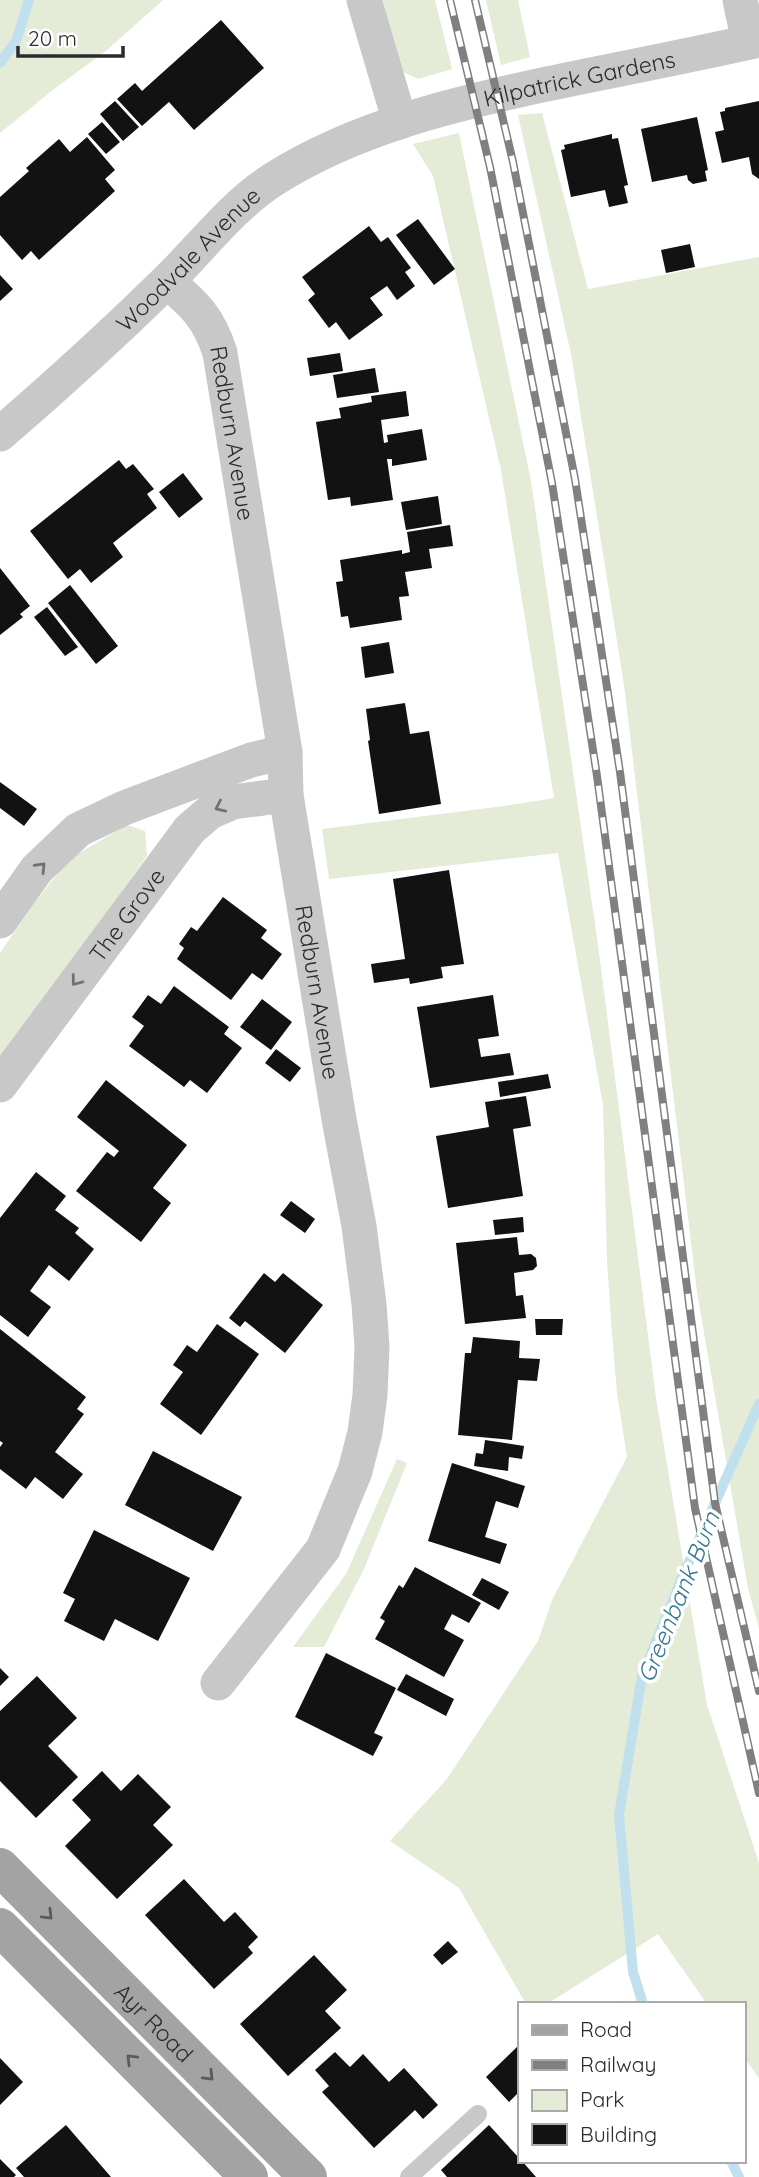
<svg xmlns="http://www.w3.org/2000/svg" width="759" height="2177" font-family="Quicksand,sans-serif">
<rect width="100%" height="100%" fill="#fff"/>
<!-- green -->
<path fill="#e4ebd7" d="M0,0H163L107,50L54,89L0,133Z
M381,0H435L452,69L418,79L401,71Z
M486,0H518L530,57L501,65Z
M542,113L588,289L759,257V1629L748,1588L697,1292L624,685L571,354L518,115Z
M459,133L531,481L598,945L656,1398L707,1705L759,1863V2078L743,2056V2004H707L658,1934L547,2004H526L459,1888L390,1841L447,1779L538,1641L552,1600L627,1457L617,1393L612,1334L607,1261L603,1105L558,853L329,879L322,829L511,805L554,798L501,470L433,176L413,144Z
M127,825L145,831L147,856L0,1064V953L33,905L69,859Z
M397,1459L407,1463L364,1569L324,1647H293L346,1574Z"/>
<g fill="none" stroke-linecap="round" stroke-linejoin="round">
<!-- stream -->
<path stroke="#c1e0ed" stroke-width="10" d="M0,63L16,41L29,0
M643,2004L633,1972L619,1815L642,1676L684,1573L759,1404
M731,2161L739,2177"/>
</g>
<!-- building -->
<path fill="#121212" d="M221,20L264,68L194,130L169,102L142,126L117,99L135,83L142,91Z
M115,101L139,127L123,141L100,114Z
M759,101V179L752,174L749,157L722,163L715,132L724,130L720,112L725,111V108Z
M697,117L708,170L705,171L707,181L693,184L688,180L687,175L652,182L641,129Z
M102,122L120,142L106,154L88,134Z
M612,134V139L618,138L628,185L624,186L628,203L609,207L605,190L571,197L561,150L565,149L564,145Z
M87,137L115,170L105,179L115,191L39,260L31,251L22,260L0,235V197L29,171L26,168L59,139L70,152Z
M418,219L455,269L434,285L396,235Z
M369,226L381,242L388,237L411,268L405,272L415,286L397,300L387,286L370,298L383,315L349,340L336,322L329,328L308,300L315,294L302,277Z
M690,244L695,267L666,273L661,250Z
M0,275L13,289L0,301Z
M340,353L343,371L310,376L307,358Z
M375,368L379,392L337,398L333,375Z
M406,391L409,416L381,420L384,443L388,442L387,435L422,429L427,460L392,466V459H387L393,500L351,506L350,497L328,500L316,422L341,418L339,408L372,402L371,396Z
M119,460L126,469L133,464L154,489L147,494L157,508L113,543L123,557L91,583L80,569L68,579L30,531Z
M183,473L203,499L179,518L159,492Z
M438,496L442,524L406,530L401,502Z
M450,525L453,546L429,549L432,568L405,572L409,596L399,597L402,620L350,628L348,616L341,617L336,582L343,581L340,560L402,550V554L410,552L407,532Z
M0,568L30,606L20,614L23,617L0,635Z
M70,585L118,646L96,664L48,603Z
M47,607L78,647L65,656L34,617Z
M389,642L394,673L365,678L361,647Z
M405,703L410,734L429,731L441,804L379,814L368,741L370,740L366,709Z
M0,782L37,809L24,826L0,808Z
M449,870L464,964L441,967L443,978L410,984L409,978L374,983L371,964L405,959L393,879Z
M223,897L267,930L261,938L282,954L262,980L252,973L231,1000L177,959L184,948L179,944L191,927L197,931Z
M174,986L229,1027L224,1034L242,1048L207,1093L190,1080L184,1087L129,1046L144,1026L132,1017L148,995L161,1004Z
M493,995L499,1036L478,1039L481,1057L510,1053L514,1075L430,1088L417,1007Z
M262,999L292,1022L271,1050L240,1027Z
M276,1049L301,1068L290,1082L265,1063Z
M548,1074L551,1088L500,1097L498,1082Z
M106,1080L187,1145L153,1188L171,1203L141,1242L76,1191L107,1152L114,1157L119,1151L77,1117Z
M526,1096L531,1126L513,1129L523,1196L448,1208L436,1136L489,1127L485,1102Z
M36,1172L66,1196L55,1210L79,1228L75,1233L94,1249L69,1281L49,1265L30,1291L51,1307L28,1337L0,1315V1218Z
M291,1201L315,1219L305,1233L280,1215Z
M523,1217L524,1232L495,1235L493,1220Z
M517,1237L519,1255L531,1254L536,1258L537,1266L533,1270L514,1273L516,1296L523,1295L526,1318L465,1324L456,1243Z
M264,1273L275,1282L283,1273L323,1305L285,1353L245,1321L240,1327L229,1318Z
M535,1319H563L562,1335H536Z
M217,1324L259,1354L201,1435L160,1404L183,1372L173,1365L187,1345L197,1352Z
M0,1329L86,1397L77,1409L84,1414L55,1452L83,1474L63,1499L35,1477L26,1489L0,1469V1447L3,1443L0,1441Z
M473,1337L520,1341L519,1358L540,1359L537,1381L518,1380L512,1440L458,1435L465,1353H471Z
M485,1440L524,1446L522,1459L509,1457L508,1471L474,1466L476,1453L483,1454Z
M153,1451L242,1497L213,1551L125,1505Z
M452,1463L525,1486L518,1508L496,1501L485,1537L507,1544L500,1564L428,1541Z
M94,1530L190,1578L158,1641L115,1619L104,1641L64,1621L75,1599L63,1593Z
M415,1567L481,1603L469,1623L452,1614L444,1629L464,1640L444,1677L375,1639L385,1621L380,1618L399,1585L403,1588Z
M482,1578L509,1592L499,1610L472,1595Z
M326,1653L396,1688L374,1733L383,1737L373,1756L295,1717Z
M0,1668L9,1677L0,1686Z
M406,1674L454,1699L446,1716L397,1690Z
M37,1676L77,1718L48,1746L78,1777L36,1818L0,1781V1711Z
M102,1771L121,1791L138,1774L171,1807L153,1825L173,1845L117,1899L65,1846L91,1820L72,1800Z
M184,1879L224,1922L235,1912L258,1937L248,1947L253,1953L214,1989L145,1915Z
M448,1941L458,1952L442,1965L433,1955Z
M314,1955L347,1990L325,2011L341,2028L288,2076L240,2024Z
M519,2045V2092L509,2102L486,2077Z
M335,2052L350,2067L363,2054L389,2082L404,2068L438,2105L423,2119L415,2110L374,2148L322,2092L329,2086L315,2070Z
M0,2058L23,2082L0,2105Z
M66,2125L111,2177H24L16,2168Z
M489,2125L519,2158V2161H522L536,2177H447L441,2170Z
M0,2159L16,2175L14,2177H0Z"/>
<g fill="none" stroke-linecap="round" stroke-linejoin="round">
<!-- lane -->
<path stroke="#c8c8c8" stroke-width="18" d="M409,2177L478,2114"/>
<!-- street -->
<g stroke="#c8c8c8" stroke-width="35">
<path d="M364,0L400,122"/>
<path d="M740,0L749,42"/>
<path id="s1" d="M167,281C195,305 209,318 220,353L285,752L286,795L339,1119L359,1226L369,1304L372,1347L370,1395L365,1432L355,1471L323,1549L218,1683"/>
<path id="s2" d="M0,434C57,385 113,334 167,281C202,247 233,205 274,179C355,128 450,105 542,85C614,70 687,56 759,40"/>
<path d="M0,921L37,869L78,830L124,808L251,760L285,752"/>
<path id="s3" d="M0,1085L190,829L210,812L233,802L286,795"/>
</g>
<!-- primary -->
<g stroke="#a3a3a3" stroke-width="38">
<path id="s4" d="M0,1867L308,2177"/>
<path d="M0,1927L249,2177"/>
</g>
<defs>
<path id="rail" d="M450,0L490,167L552,483L597,776L695,1508L759,1793
M475,0L513,162L575,479L620,772L715,1503L759,1691"/>
</defs>
<!-- rail casing -->
<use href="#rail" stroke="#808080" stroke-width="8"/>
<!-- rail -->
<use href="#rail" stroke="#fff" stroke-width="5" stroke-dasharray="16" stroke-linecap="butt"/>
</g>
<!-- one-way arrows -->
<defs><path id="oneway-chevron" d="M-2-3.5L2.5 0L-2 3.5" fill="none" stroke-width="1.6" stroke-linecap="round" stroke-linejoin="round" transform="scale(1.75)"/></defs>
<g stroke="#727272">
<use href="#oneway-chevron" transform="translate(220 807) rotate(155)"/>
<use href="#oneway-chevron" transform="translate(41 867) rotate(-47)"/>
<use href="#oneway-chevron" transform="translate(76 981) rotate(127)"/>
</g>
<g stroke="#5b5b5b">
<use href="#oneway-chevron" transform="translate(48 1915) rotate(45)"/>
<use href="#oneway-chevron" transform="translate(131 2059) rotate(-135)"/>
<use href="#oneway-chevron" transform="translate(209 2076) rotate(45)"/>
</g>
<g text-anchor="middle" dominant-baseline="central" stroke-width="7" stroke-linejoin="round" paint-order="stroke">
<!-- street labels -->
<g font-size="23" fill="#2b2b2b" stroke="#fff">
<text stroke="none"><textPath href="#s2" startOffset="698">Kilpatrick Gardens</textPath></text>
<text stroke="none"><textPath href="#s2" startOffset="257">Woodvale Avenue</textPath></text>
<text stroke="none"><textPath href="#s1" startOffset="172">Redburn Avenue</textPath></text>
<text stroke="none"><textPath href="#s3" startOffset="212">The Grove</textPath></text>
<text stroke="none"><textPath href="#s1" startOffset="738">Redburn Avenue</textPath></text>
<text stroke="none"><textPath href="#s4" startOffset="219">Ayr Road</textPath></text>
</g>
<!-- water labels -->
<g font-size="24" font-style="italic" fill="#347892" stroke="#fff">
<text transform="translate(678 1597) rotate(-68)">Greenbank Burn</text>
</g>
</g>
<!-- legend -->
<rect x="518" y="2002" width="228" height="161" fill="#ffffff" stroke="#aaaaaa" stroke-width="2"/>
<rect x="532" y="2025" width="35" height="10" fill="#a3a3a3" stroke="#aaaaaa" stroke-width="2"/>
<text x="580" y="2037" font-size="21" fill="#2b2b2b">Road</text>
<rect x="532" y="2060" width="35" height="10" fill="#808080" stroke="#aaaaaa" stroke-width="2"/>
<text x="580" y="2072" font-size="21" fill="#2b2b2b">Railway</text>
<rect x="532" y="2090" width="35" height="21" fill="#e4ebd7" stroke="#aaaaaa" stroke-width="2"/>
<text x="580" y="2107" font-size="21" fill="#2b2b2b">Park</text>
<rect x="532" y="2124" width="35" height="21" fill="#121212" stroke="#aaaaaa" stroke-width="2"/>
<text x="580" y="2142" font-size="21" fill="#2b2b2b">Building</text>
<!-- scale -->
<path d="M18 46v10h105v-10" fill="none" stroke="#2b2b2b" stroke-width="3.5"/>
<text x="28" y="46" font-size="21" fill="#2b2b2b" stroke="#ffffff" stroke-width="5" paint-order="stroke">20 m</text>
</svg>
